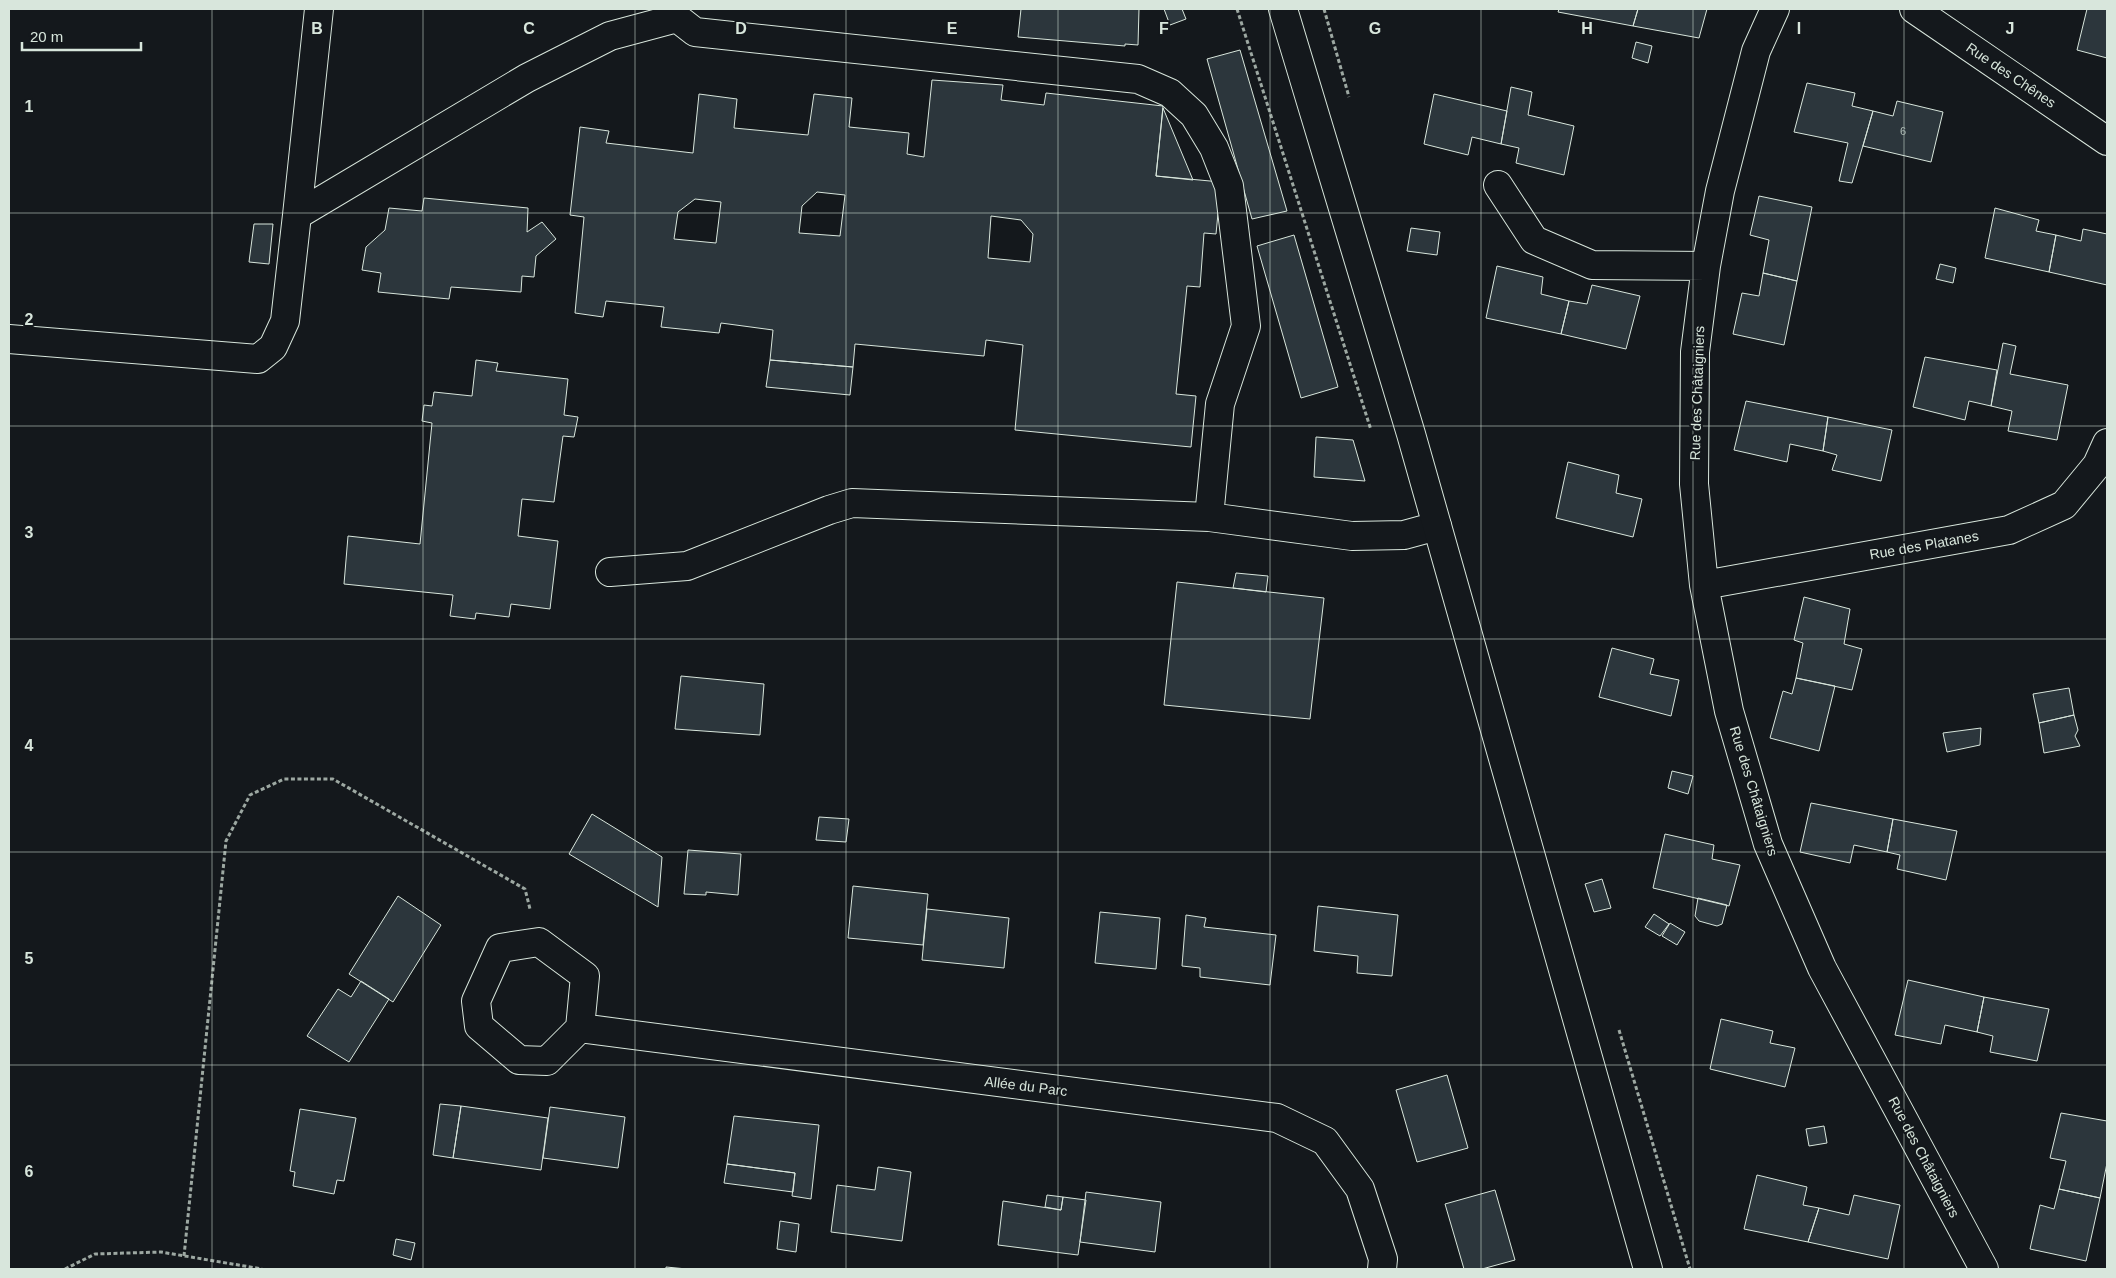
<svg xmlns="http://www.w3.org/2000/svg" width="2116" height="1278" font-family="Helvetica,sans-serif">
<rect width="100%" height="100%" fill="#14181c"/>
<!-- building -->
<path fill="#2c363c" stroke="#d8e6dc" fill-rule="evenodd" d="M1021,9H1139L1138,45L1125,44V46L1018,37Z
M1164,9H1182L1186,19L1170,25Z
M1559,9H1638L1633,26L1558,12Z
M1638,9H1707L1699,38L1633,26Z
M2087,9H2107V58L2077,50Z
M1636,42L1652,46L1648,63L1632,58Z
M1240,50L1287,211L1252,219L1207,59Z
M932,80L1003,85L1001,100L1044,105L1046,93L1163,106L1156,176L1221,182L1216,234L1204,233L1200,287L1187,286L1176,394L1196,396L1191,447L1015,430L1023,345L986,340L984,356L855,344L853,367L770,360L773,330L721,323L719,333L661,327L664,307L606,301L603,317L575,313L584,217L570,215L580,127L609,131L606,143L693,153L699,94L737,99L734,128L808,135L814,94L852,98L849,127L909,133L907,154L924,157ZM817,192L845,195L840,236L799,233L802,206ZM695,199L721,202L716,243L674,239L678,212ZM991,216L1021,220L1033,234L1030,262L988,258Z
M1807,83L1855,93L1852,106L1873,111L1852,183L1839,181L1848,143L1794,132Z
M1511,87L1532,92L1528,115L1574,126L1564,175L1516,163L1519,148L1501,144Z
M1434,94L1507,111L1501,144L1472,137L1468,155L1424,144Z
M1897,101L1943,112L1931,162L1863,146L1873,111L1893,116Z
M1163,108L1193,180L1156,176Z
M1759,196L1812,207L1797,281L1763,273L1769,240L1750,235Z
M424,198L528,208L527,232L542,222L556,239L536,256L534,277L522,276L521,292L451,287L449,299L378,292L381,273L362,270L366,247L385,230L389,208L422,211Z
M1995,208L2039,220L2036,231L2056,235L2049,272L1985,258Z
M254,224H273L269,264L249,262Z
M1411,228L1440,232L1437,255L1407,251Z
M2083,229L2107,234V285L2049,272L2056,235L2081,241Z
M1294,235L1338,387L1301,398L1257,246Z
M1940,264L1956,268L1953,283L1936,279Z
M1497,266L1543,277L1541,294L1569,301L1561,334L1486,318Z
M1763,273L1797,281L1784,345L1733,334L1742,293L1759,296Z
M1592,285L1640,296L1626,349L1561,334L1569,301L1587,304Z
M2003,343L2016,346L2010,374L2068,385L2057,440L2008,431L2012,411L1991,406Z
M1925,357L1997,370L1991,406L1969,401L1965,420L1913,407Z
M476,360L498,363L496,371L568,379L564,415L578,417L574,437L563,436L554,502L522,499L518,536L558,541L550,609L511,604L509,617L476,613L475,619L450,616L453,595L344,584L348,536L420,544L432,423L422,421L424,405L432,406L434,392L472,396Z
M770,360L853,367L850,395L766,387Z
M1746,401L1828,417L1823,451L1790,444L1787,462L1734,450Z
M1828,417L1892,430L1881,481L1832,470L1837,455L1823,451Z
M1316,437L1353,440L1365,481L1314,477Z
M1568,462L1619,475L1616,493L1642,499L1633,537L1556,518Z
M1236,573L1268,576L1266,592L1233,588Z
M1177,582L1324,598L1310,719L1164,705Z
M1804,597L1850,609L1844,644L1862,649L1852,690L1796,678L1803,643L1794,640Z
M1612,648L1654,659L1650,674L1679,680L1671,716L1599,697Z
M681,676L764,684L760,735L675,729Z
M1796,678L1835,686L1819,751L1770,738L1783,691L1792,694Z
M2069,688L2074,715L2039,723L2033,694Z
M2074,715L2078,730L2075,736L2080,746L2044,753L2039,723Z
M1981,728L1980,745L1947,752L1943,733Z
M1672,771L1693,776L1688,794L1668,788Z
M1811,803L1893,819L1887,852L1854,845L1850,863L1800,852Z
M592,814L662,857L658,907L569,854Z
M819,817L849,819L846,842L816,840Z
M1893,819L1957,831L1946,880L1897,869L1900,855L1887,852Z
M1665,834L1714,845L1712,859L1740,865L1729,906L1653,888Z
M688,850L741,854L738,895L706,892V895L684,894Z
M1602,879L1611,908L1594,912L1585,884Z
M853,886L928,894L923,945L848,938Z
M398,896L441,925L393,1002L349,974Z
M1698,898L1727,905L1722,924L1717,926L1699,921L1695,916Z
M1318,906L1398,915L1392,976L1357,973L1358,956L1314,951Z
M927,909L1009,918L1004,968L922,960Z
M1100,912L1160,918L1156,969L1095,963Z
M1654,914L1669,924L1660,936L1645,927Z
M1186,915L1206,918L1204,927L1276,935L1270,985L1200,977V968L1182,966Z
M1670,923L1685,932L1677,945L1662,936Z
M1908,980L1984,997L1977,1032L1945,1025L1941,1044L1895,1035Z
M361,981L389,999L349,1062L307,1036L338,989L351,997Z
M1984,997L2049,1009L2037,1061L1990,1052L1993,1036L1977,1032Z
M1721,1019L1773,1031L1770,1043L1795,1048L1785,1087L1710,1069Z
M1447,1075L1468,1148L1417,1162L1396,1090Z
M440,1104L461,1106L453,1158L433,1155Z
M461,1106L548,1118L541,1170L453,1158Z
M550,1107L625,1117L618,1168L543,1158Z
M300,1109L356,1118L344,1181L337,1180L334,1194L293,1186L295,1172L290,1171Z
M2061,1113L2107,1121V1163L2100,1198L2059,1189L2066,1161L2050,1158Z
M734,1116L819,1125L811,1199L792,1196L795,1173L727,1164Z
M1824,1126L1827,1143L1809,1146L1806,1129Z
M727,1164L795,1173L793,1192L724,1183Z
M878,1167L911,1172L902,1241L831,1232L837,1185L875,1190Z
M1757,1175L1807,1187L1803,1205L1819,1208L1808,1242L1744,1229Z
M2059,1189L2100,1198L2086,1261L2030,1249L2040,1205L2054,1209Z
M1495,1190L1515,1260L1482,1269H1464L1445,1204Z
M1086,1192L1161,1202L1155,1252L1080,1242Z
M1047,1195L1063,1197L1061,1210L1045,1207Z
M1854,1195L1900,1205L1888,1259L1808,1242L1819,1208L1849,1215Z
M1063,1197L1086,1200L1078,1255L998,1245L1003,1201L1061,1210Z
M780,1221L799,1224L796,1252L777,1249Z
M396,1239L415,1243L411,1260L393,1255Z
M666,1267L687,1269H666Z"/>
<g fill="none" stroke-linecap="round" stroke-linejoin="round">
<defs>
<path id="minor" d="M319,9L297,215L527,78L610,36L677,18
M675,9L677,18L695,32L1138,79L1170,93L1194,115L1214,148L1229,186L1246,326L1220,404L1209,517L1352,536L1404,535L1437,526
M1775,9L1756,51L1720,191L1706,266L1695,352L1694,484L1704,585L1729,711L1768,844L1822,968L1984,1269
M1914,9L2107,141
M1498,185L1534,240L1592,265L1706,266
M9,339L258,359L273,347L285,321L297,215
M610,572L687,566L829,510L852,503L1209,517
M1704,585L2009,530L2064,505L2097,465L2107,443
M539,942L585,976L580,1028L547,1061L519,1060L479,1026L476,1001L500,948Z
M580,1028L1277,1118L1325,1141L1360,1189L1383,1259L1382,1269"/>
<path id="major" d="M1283,9L1411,434L1648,1269"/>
</defs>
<!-- minor casing -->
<use href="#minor" stroke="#d8e6dc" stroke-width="30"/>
<!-- major casing -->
<use href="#major" stroke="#d8e6dc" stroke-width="30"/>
<!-- path -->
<path stroke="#9da8a2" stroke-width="3" stroke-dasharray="4 2.5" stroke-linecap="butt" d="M1237,9L1371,430
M1324,9L1349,97
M1619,1030L1690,1269
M184,1256L226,841L250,795L284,779H333L525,889L530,909
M65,1269L95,1254L161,1252L262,1269"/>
<!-- minor -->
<use href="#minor" stroke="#14181c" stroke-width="28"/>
<!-- major -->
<use href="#major" stroke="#14181c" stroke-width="28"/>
</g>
<!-- grid -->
<path fill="none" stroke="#d8e6dc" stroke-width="1" stroke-opacity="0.55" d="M212,9V1269M423,9V1269M635,9V1269M846,9V1269M1058,9V1269M1270,9V1269M1481,9V1269M1693,9V1269M1904,9V1269M9,213H2107M9,426H2107M9,639H2107M9,852H2107M9,1065H2107"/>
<g text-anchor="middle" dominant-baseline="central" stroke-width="4" stroke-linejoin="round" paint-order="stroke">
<!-- number labels -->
<g font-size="11" fill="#adbab4">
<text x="1903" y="131">6</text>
</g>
<!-- street labels -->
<g font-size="14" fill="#d8e6dc" stroke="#14181c">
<text transform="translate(2011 75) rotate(34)">Rue des Chênes</text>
<text transform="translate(1697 393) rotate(-88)">Rue des Châtaigniers</text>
<text transform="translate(1924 545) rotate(-10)">Rue des Platanes</text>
<text transform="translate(1754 791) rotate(73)">Rue des Châtaigniers</text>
<text transform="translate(1026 1086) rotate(7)">Allée du Parc</text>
<text transform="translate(1924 1157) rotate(62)">Rue des Châtaigniers</text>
</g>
</g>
<g font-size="16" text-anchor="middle" font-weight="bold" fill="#d8e6dc" stroke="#14181c" stroke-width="4" stroke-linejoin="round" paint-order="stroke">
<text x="317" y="34">B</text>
<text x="529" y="34">C</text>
<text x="741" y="34">D</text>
<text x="952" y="34">E</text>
<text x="1164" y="34">F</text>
<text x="1375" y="34">G</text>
<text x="1587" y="34">H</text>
<text x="1799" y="34">I</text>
<text x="2010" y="34">J</text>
<text x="29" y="112">1</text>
<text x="29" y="325">2</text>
<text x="29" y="538">3</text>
<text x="29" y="751">4</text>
<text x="29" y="964">5</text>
<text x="29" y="1177">6</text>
</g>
<!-- border -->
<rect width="2116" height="1278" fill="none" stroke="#d8e6dc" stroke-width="20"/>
<!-- scale -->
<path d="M22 42v8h119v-8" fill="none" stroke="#d8e6dc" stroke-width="2.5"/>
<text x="30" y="42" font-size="15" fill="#d8e6dc" stroke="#14181c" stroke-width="4" paint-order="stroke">20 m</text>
</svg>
